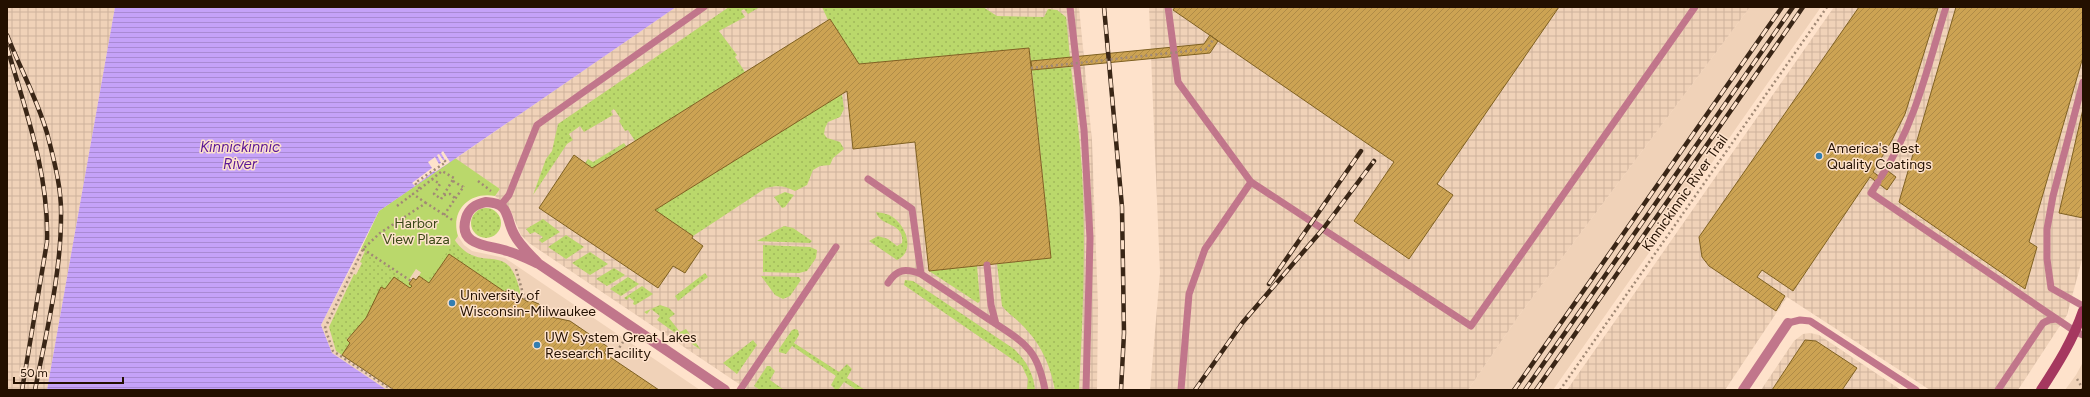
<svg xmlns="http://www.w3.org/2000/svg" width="2090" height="397" font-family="Figtree,sans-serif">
<defs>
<pattern id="industrial-grid" width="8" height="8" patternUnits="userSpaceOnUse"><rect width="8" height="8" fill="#f0d2b8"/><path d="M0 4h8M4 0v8" fill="none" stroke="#ceb39c"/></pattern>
<pattern id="grass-dots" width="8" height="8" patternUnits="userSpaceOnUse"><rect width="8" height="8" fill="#bad86b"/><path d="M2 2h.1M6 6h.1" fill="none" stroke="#a0b85b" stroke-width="1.8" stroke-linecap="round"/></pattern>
<pattern id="water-rules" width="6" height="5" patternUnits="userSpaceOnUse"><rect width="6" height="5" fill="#c5a2f8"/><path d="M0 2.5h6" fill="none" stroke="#a98ad3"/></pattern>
<pattern id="building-hatch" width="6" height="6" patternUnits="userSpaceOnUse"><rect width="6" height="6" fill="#cca353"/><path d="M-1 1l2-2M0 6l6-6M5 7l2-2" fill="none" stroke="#af8b47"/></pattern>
</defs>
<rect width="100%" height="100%" fill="#fee2cb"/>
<!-- built -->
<path fill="#f0d2b8" d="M1750,7H1821L1553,390H1468L1520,314Z
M458,236L464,245L472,251L505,258L700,390H387L332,353L321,325L361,249L408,281L416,269L429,278Z
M2083,362V390H2065L2076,375Z"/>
<!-- industrial -->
<path fill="url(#industrial-grid)" d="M7,7H115L47,390H7Z
M676,7H1079L1092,141L1098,306L1097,390H748L529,243L521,235L510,209L495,196L500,189L455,159Z
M1149,7H1750L1520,314L1468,390H1150L1160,273Z
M1834,7H2083V256L2067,315L2018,390H1930L1787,297L1725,390H1567Z
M1810,333L1819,335L1901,390H1761L1794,341L1803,334Z"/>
<!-- grass -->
<path fill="url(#grass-dots)" d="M729,7H760L748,14L744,9L741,11L745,17L719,31L737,55L735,57L745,72L635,141L628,130L625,131L619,121L621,119L614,109L611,111L613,115L584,132L580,126L569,134L573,140L567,144L533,195L546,159L552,151L558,124Z
M822,7H983L997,16L1044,17L1048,9L1057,10L1066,17L1070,58L1031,61L1029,48L859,64L830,19L828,20Z
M1071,67C1075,102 1080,137 1082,172C1086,245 1083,317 1079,390H1055C1050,364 1041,344 1022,325C1016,318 1008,314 1002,306L997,264L1051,258L1032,70Z
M842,94L844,109L840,117L828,122L825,128L824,134L827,138L840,142L844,149L833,158L830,165L820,166L813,170L807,185L795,191C785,186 778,185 766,188L693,236L655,210Z
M624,143L626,146L592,168L585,163L588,159L593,162Z
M785,192L794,195L785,207L782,208L774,197Z
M471 223a15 15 0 1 1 30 0a15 15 0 1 1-30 0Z
M876,212C883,213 889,214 894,218C907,228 915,252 897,260L869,241L878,236L888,239L897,246L902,243C905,222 880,227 876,212Z
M543,219L560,232L542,243L539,240L543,237L535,232L530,234L526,229Z
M784,226L793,228L812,241L810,243L757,241Z
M566,235L584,247L566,259L548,247Z
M454,239C474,269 496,251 510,267C517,277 519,287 522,299L508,289L505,292L449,254L429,283L419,276L424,267Z
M763,245L810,247L817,250L816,258L807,271L799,273L763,272Z
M365,251L410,282L412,286L410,288L394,277L360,326L347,339L350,343L342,355L336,351L329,327L354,274L356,275L362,263L360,262Z
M590,252L608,264L590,275L572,263Z
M977,266L980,301L978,303L929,271Z
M614,268L625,275L607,286L596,279Z
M705,273L708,277L678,301L675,296Z
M761,276L799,277L801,280L790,296L783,299L775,295Z
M628,277L639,284L621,296L610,289Z
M905,280L913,281L1014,349C1026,360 1034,374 1035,390H1027L1028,379L1022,366L904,285Z
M642,286L653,294L635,305L633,304L634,301L629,297L627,300L624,298Z
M660,305L669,308L675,314L669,318L680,332L686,329L701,350L692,344L690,338L684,339L657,320L660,316L651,309L647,314L644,312Z
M795,329L798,330L799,335L794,343L839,372L847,364L852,369L847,378L865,390H857L844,382L838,390H836L831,385L836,376L792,346L786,354L779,352V349L792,330Z
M753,340L757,345L737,374L723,363Z
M767,366H770L775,371L770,380L784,390H760L754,386Z"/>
<!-- green -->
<path fill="#bad86b" d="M455,158L500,189L495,196C470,191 450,210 458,236L429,278L416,269L408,281L361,249L379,211Z"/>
<!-- water -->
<path fill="url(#water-rules)" d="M115,7H676L379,211L321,325L332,353L387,390H47Z"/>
<!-- pier -->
<path fill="#fee2cb" d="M443,151L450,162L435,172L434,171L415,186L412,183L432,168L428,162L435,157L439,164L441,163L437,155L439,154L443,160H445L441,153Z"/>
<!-- building -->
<path fill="url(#building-hatch)" stroke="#7f6122" d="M1175,7H1559L1437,184L1453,195L1409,259L1354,221L1394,162L1173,10Z
M1859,7L1938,8L1905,114L1892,140L1873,172L1883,179L1888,171L1896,177L1887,190L1870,177L1793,291L1762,270L1757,277L1785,296L1776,311L1709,266L1702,257L1699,237Z
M1956,7H2083V57L2029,242L2037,247L2025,289L1899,202Z
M830,19L859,64L1029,48L1051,258L929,271L915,142L853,149L847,91L655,210L693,236L692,238L703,246L685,273L673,266L658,288L539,208L574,155L592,168Z
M1210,35L1218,41L1210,53L1032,70L1031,61L1204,44Z
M2083,109V218L2059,213Z
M449,254L505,292L508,289L528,302L529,300L539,304L551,317L570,321L608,347L604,353L659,390H394L342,355L350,343L347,340L366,318L381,287L385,289L394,277L410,288L412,286L409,284L413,278L416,280L419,276L429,283Z
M1805,340L1816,341L1857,368L1842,390H1772Z"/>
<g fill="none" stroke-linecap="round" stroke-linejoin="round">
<!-- path -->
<path stroke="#a18975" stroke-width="2.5" stroke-dasharray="2 3" stroke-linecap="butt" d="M453,181L463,187
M478,181L491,191
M420,189L442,171L454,178L441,199L434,194L440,184L432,179
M444,195L450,194L455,198
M426,203L413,194L420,189L415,183L446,162L444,160
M397,206L413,194
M444,215L464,186
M363,249L411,281
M516,269L524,297L528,301
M606,350L614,356L623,342
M2077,379L2083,389
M392,390L333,351L325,328L363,249L380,233L426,203L454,221
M1560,390L1827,7"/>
<!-- lane -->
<path stroke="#c1768b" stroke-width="7" d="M1070,7L1084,130L1090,238L1086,390
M1168,7L1178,82L1251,182L1471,326L1695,7
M2083,82L2053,196L2047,229V259L2051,288L2083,306
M1881,177C1915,125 1928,66 1946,7
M868,179L912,209L921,274
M1878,182L1871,193L2076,332L2083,335
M500,206L509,195L537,125L704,7
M987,265L991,305L996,324C1027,344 1038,352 1045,390
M888,283C897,269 905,268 921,274L996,324
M1788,323L1800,320L1810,321L1916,390
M740,390L836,247
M1181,390L1189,294L1205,249L1251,182
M1998,390L2043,323L2049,320L2056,319"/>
<!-- street -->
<path stroke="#c1768b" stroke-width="10" d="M486,202C511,203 505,218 514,234C520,246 530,254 539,264C528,259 518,254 507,251C491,245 457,247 466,218C469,208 476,204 486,202Z
M539,264L725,390
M1743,390L1788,323"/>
<!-- secondary -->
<path stroke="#a5385f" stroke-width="10" d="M2041,390C2058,364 2073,340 2083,311"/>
<defs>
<path id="rail" d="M1104,7L1122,207L1124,333L1121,390
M7,35C20,68 37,99 47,133C54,160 62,189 61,217C61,274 46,334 35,390
M7,47C26,112 49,174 47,242L22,390
M1269,284L1361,151
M1195,390L1243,322L1323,229L1374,161
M1514,390L1782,7
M1525,390L1793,7
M1536,390L1803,7"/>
</defs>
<!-- rail casing -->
<use href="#rail" stroke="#3a2616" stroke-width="4.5"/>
<!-- rail -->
<use href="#rail" stroke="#fee2cb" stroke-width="3" stroke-dasharray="9" stroke-linecap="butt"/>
<!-- path-bridge -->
<path stroke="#a18975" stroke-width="2.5" stroke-dasharray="2 3" stroke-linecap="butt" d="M1031,68L1207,49L1214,38"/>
</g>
<!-- markers -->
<g fill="#337eb1" stroke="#fee2cb" stroke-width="1.5">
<circle cx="1819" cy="156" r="4"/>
<circle cx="452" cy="303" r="4"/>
<circle cx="537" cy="345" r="4"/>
</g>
<g text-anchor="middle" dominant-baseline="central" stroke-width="3" stroke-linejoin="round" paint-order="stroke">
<!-- poi labels -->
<g font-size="14" fill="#231000" stroke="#fee2cb" text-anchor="start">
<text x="1827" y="148">America's Best<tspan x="1827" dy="16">Quality Coatings</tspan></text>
<text x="460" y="295">University of<tspan x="460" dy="16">Wisconsin-Milwaukee</tspan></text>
<text x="545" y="337">UW System Great Lakes<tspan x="545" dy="16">Research Facility</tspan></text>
</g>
<!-- street labels -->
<g font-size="14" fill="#231000" stroke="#fee2cb">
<text transform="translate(1685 193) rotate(-55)">Kinnickinnic River Trail</text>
</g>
<!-- park labels -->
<g font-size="14" fill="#3b4816" stroke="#fee2cb">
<text x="416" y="223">Harbor<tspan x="416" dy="16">View Plaza</tspan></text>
</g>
<!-- water labels -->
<g font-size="15" font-style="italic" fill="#5b1796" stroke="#fee2cb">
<text x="240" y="147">Kinnickinnic<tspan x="240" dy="17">River</tspan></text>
</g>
</g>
<!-- border -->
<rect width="2090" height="397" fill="none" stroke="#231000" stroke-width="16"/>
<!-- scale -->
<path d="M14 377v6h109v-6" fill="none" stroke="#231000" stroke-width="2"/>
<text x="20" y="377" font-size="12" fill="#231000" stroke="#fee2cb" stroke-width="3" paint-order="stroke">50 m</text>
</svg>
